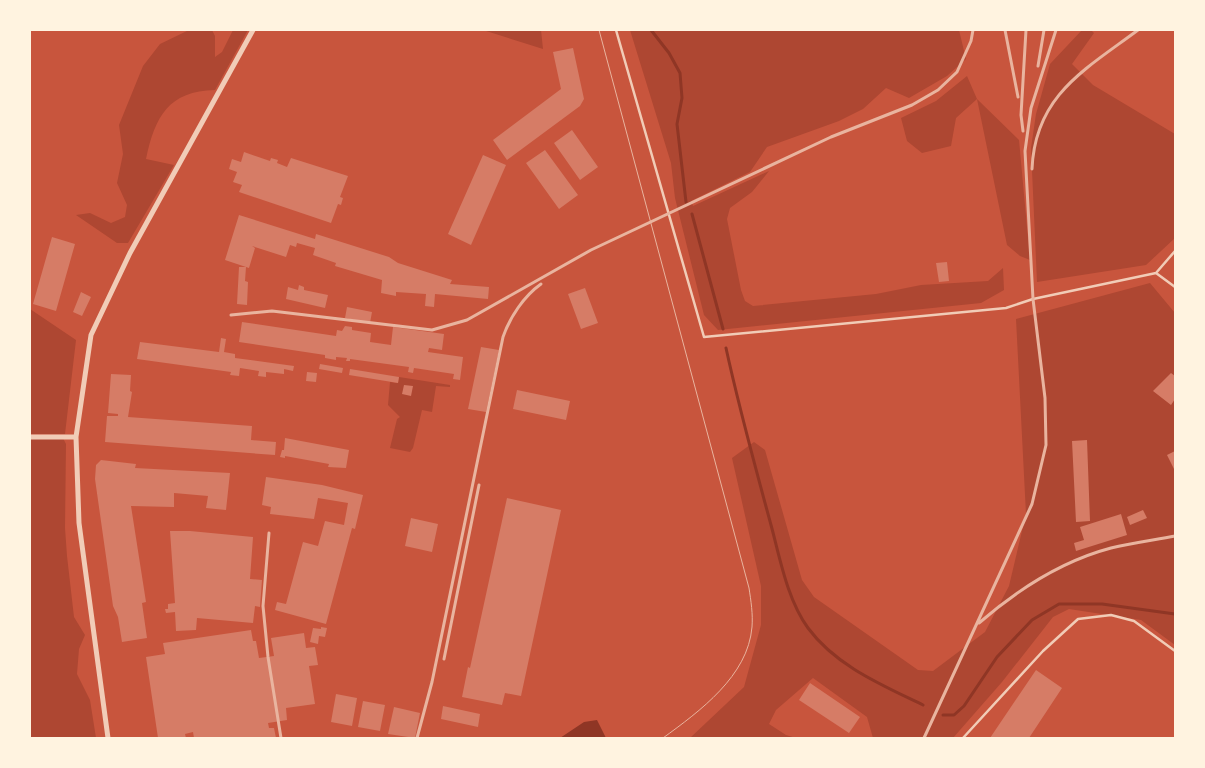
<svg xmlns="http://www.w3.org/2000/svg" width="1205" height="768" font-family="Spectral,serif">
<rect width="100%" height="100%" fill="#c8553d"/>
<!-- green -->
<path fill="#ae4732" d="M189,30H212L215,36V57L222,52L233,30H248L215,90C169,91 155,116 146,159L174,165L128,243H117L76,215L90,213L111,223L125,217L127,205L117,183L123,154L119,125L143,66L160,44Z
M483,30H541L543,49Z
M630,30H959L966,59L947,76L909,98L886,88L863,109L839,121L767,147L750,172L691,201L693,206L769,171L752,192L730,208L727,219L741,290L745,301L753,306L876,294L921,285L988,281L1003,268L1004,290L981,303L718,330L704,315L675,198L671,163Z
M1082,30H1091L1094,33L1072,64L1093,85L1175,134V238L1146,265L1037,282L1031,148L1036,114L1050,64Z
M967,76L977,99L1019,140L1030,260L1020,256L1007,245L977,99L956,118L951,146L922,153L907,141L901,118L936,101Z
M1150,283L1175,313V645L1141,620L1069,609L1053,617L1002,682L953,738H873L867,717L813,678L776,710L769,724L786,735L796,738H690L744,687L761,625V586L732,458L754,442L765,450L802,580L814,597L918,670L933,671L985,632L1009,586L1026,514L1016,319Z
M30,309L76,340L65,434H30Z
M399,377L450,385V387L436,386L432,412L422,410L413,448L410,452L390,448L397,419L400,417L388,405L390,382L398,383Z
M30,438H63L66,444L65,528L67,556L74,617L85,635L79,649L77,674L90,700L96,738H30Z"/>
<!-- water -->
<path fill="#8f3625" d="M597,720L606,738H560L584,722Z"/>
<g fill="none" stroke-linecap="round" stroke-linejoin="round">
<!-- stream -->
<path stroke="#8f3625" stroke-width="3" d="M651,30L669,53L680,73L682,98L677,124L686,202
M692,214L723,329
M726,348C739,408 755,466 771,525C780,558 787,599 808,628C836,666 882,685 923,705
M943,715H954L964,706L997,657L1032,620L1059,604H1102L1175,614"/>
</g>
<!-- building -->
<path fill="#d67c66" d="M573,48L584,99L580,106L507,160L493,140L561,89L553,52Z
M572,130L598,167L580,180L554,143Z
M545,150L578,195L559,209L526,163Z
M244,152L270,161L271,158L278,160L277,163L287,167L291,158L348,176L340,197L343,198L341,205L338,204L331,223L239,192L242,185L233,182L237,172L229,169L232,159L241,162Z
M483,155L506,165L471,245L448,234Z
M239,215L315,239L316,234L389,257L398,263L452,280L450,284L489,287L488,299L435,294L434,307L425,306L426,294L396,292V296L381,293L382,280L335,266L336,263L313,255L315,248L297,243L296,247L290,245L286,257L252,246L255,248L249,268L225,260Z
M52,237L75,244L56,311L33,304Z
M947,262L949,281L939,282L936,263Z
M239,267H246L245,281L248,282L247,305L237,304Z
M299,285L304,287V290L328,295L325,308L286,299L288,287L298,290Z
M585,288L598,323L581,329L568,294Z
M81,292L91,297L82,316L73,312Z
M347,307L372,312L370,323L345,318Z
M242,322L336,336L337,330L342,331L345,326L352,327V330L371,333L370,342L391,345L393,327L444,334L442,350L429,348L428,352L463,357L460,380L453,379L454,374L414,368L413,373L408,372L409,367L350,359V361H346L347,358L336,357V360L325,358V355L239,342Z
M221,338L226,339L224,352L235,354V358L294,366L293,371L284,369V374L266,372V377L258,376L259,371L240,368L239,376L230,375L231,372L137,359L140,342L219,352Z
M481,347L499,350L486,412L468,409Z
M320,364L343,368L342,373L319,369Z
M350,369L399,377L398,383L349,375Z
M307,372L317,373L316,382L306,381Z
M1171,373L1175,376V399L1171,405L1153,391Z
M111,374L131,375L130,391L132,392L128,417L252,426L251,440L276,442L275,455L105,442L107,416H118V414L108,413Z
M404,385L413,386L411,396L402,394Z
M517,390L570,401L566,420L513,409Z
M285,438L349,450L346,468L328,467L329,464L285,456V458L280,457L282,450H284Z
M1087,440L1090,521L1076,522L1072,441Z
M1175,451V471L1167,455Z
M101,460L136,464L135,468L230,473L226,510L206,508L208,496L174,493V507L131,506L146,602L142,603L147,638L122,642L118,617L113,606L95,479L96,465Z
M266,477L322,485L363,495L355,529L352,528L326,624L275,610L277,602L286,604L303,542L318,546L325,521L344,525L348,503L318,498L314,519L270,514L271,507L262,505Z
M507,498L561,510L521,696L505,693L502,705L462,697L468,667L470,668Z
M1143,510L1147,518L1130,525L1127,517Z
M1121,514L1127,535L1076,551L1074,543L1084,540L1080,527Z
M411,518L438,524L432,552L405,546Z
M170,531H190L253,537L250,579L262,580L260,607L255,606L253,623L197,618L196,630L176,631L175,612L166,613L165,609H168V604L175,603Z
M321,627L327,628L325,637L319,636L318,644L310,642L313,628L321,629Z
M251,630L253,641H256L259,658L274,656L271,638L304,633L306,648L315,647L318,665L309,666L315,704L286,708L287,720L268,723L269,728H274L276,738H194L193,732L185,734L186,738H158L146,657L165,654L163,643Z
M1036,670L1062,688L1029,738H990Z
M810,683L860,717L849,733L799,700Z
M336,694L357,698L352,726L331,722Z
M363,701L385,705L380,731L358,727Z
M443,706L480,714L478,727L441,719Z
M394,707L420,713L415,738L388,734Z"/>
<g fill="none" stroke-linecap="round" stroke-linejoin="round">
<!-- service -->
<path stroke="#f1ccb7" stroke-width="2.5" d="M616,30L704,337L1006,308L1033,299L1156,273L1175,287
M1156,273L1175,251
M963,738L1043,651L1078,619L1111,615L1134,621L1175,651"/>
<!-- minor -->
<path stroke="#f1ccb7" stroke-width="5" d="M30,437H76
M108,738L79,523L76,437L91,335L130,253L253,30"/>
<!-- tram -->
<path stroke="#e9b49f" stroke-width="1" d="M599,30L749,588C751,601 753,614 752,627C748,676 700,711 663,738"/>
<!-- rail -->
<path stroke="#e9b49f" stroke-width="3" d="M1005,30L1018,97
M1038,66L1044,30
M1023,131L1021,115L1026,30
M1032,169C1035,95 1086,69 1138,30
M231,315L272,311L432,330L467,320L591,250L831,137L912,105L938,90L957,72L971,41L973,30
M269,533L263,606L268,657L281,738
M979,623C1017,590 1062,561 1111,548C1132,543 1154,540 1175,536
M444,659L479,485
M417,738L432,682L503,337C510,317 524,296 541,284
M924,738L1032,504L1046,445L1045,398L1033,299L1025,151L1031,108L1056,30"/>
</g>
<!-- border -->
<rect width="1205" height="768" fill="none" stroke="#fff3e0" stroke-width="62"/>
</svg>
